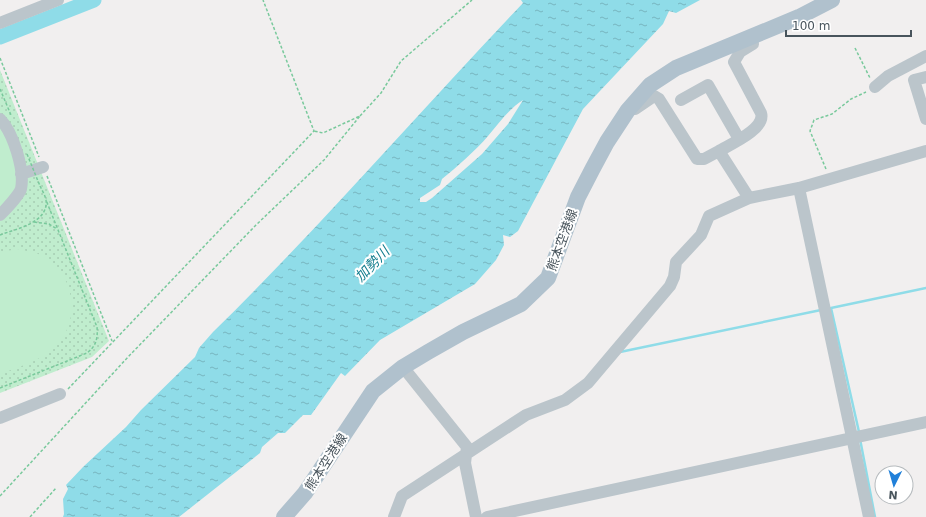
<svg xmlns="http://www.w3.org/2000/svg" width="926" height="517" font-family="'DejaVu Sans','Noto Sans JP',sans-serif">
<defs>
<pattern id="green-dots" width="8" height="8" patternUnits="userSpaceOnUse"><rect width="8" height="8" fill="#c0edce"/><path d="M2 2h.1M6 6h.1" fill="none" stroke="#a6cdb3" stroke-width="1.8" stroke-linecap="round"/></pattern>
<pattern id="water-ripples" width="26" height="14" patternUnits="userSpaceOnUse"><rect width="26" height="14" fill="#8fdce8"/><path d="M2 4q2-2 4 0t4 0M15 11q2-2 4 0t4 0" fill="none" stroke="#77b5bf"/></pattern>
</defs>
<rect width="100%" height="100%" fill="#f1efef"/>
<!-- green -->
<path fill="url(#green-dots)" d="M0,70L109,341L92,357L0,393Z"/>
<!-- pitch -->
<path fill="#c0edce" d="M0,127L12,148L19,188L0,212Z
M18,249C24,251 30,251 36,253C71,266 82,311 61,340C47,359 21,366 0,374V252Z"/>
<!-- water -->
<path fill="url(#water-ripples)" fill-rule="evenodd" d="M521,0H700L676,13L669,11L663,24L583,109L518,231L510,237L503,235L504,245L496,260L475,284L380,340L345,376L341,373L311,415H303L285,433H278L262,447L260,453L179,517H63L64,514L63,499L68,489L66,485L83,467L126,427L141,410L195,357L199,348L213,332C321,226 419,112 523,3ZM523,100L508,124L482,154L432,198L426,202H420V198L440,185L442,179C457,167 476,150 488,136C499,123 509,109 523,100Z"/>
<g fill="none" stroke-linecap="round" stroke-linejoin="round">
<!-- stream -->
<path stroke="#8fdce8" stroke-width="2.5" d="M620,352L821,310
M859,432L831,308L926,288
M860,439L875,517"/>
<!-- river -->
<path stroke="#8fdce8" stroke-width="15" d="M0,37L94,0"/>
<!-- path -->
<path stroke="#79c99c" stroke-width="1.5" stroke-dasharray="3 2" stroke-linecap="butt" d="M855,48L870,78
M0,58L39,157
M0,89L11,115
M360,116L381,93L401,61L472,0
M826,169L810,131L814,120L832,114L851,99L866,92
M47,176L112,341
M34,222L49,224L57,229
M0,235C15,229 49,223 46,200C45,195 42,190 40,186
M0,388L87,353C96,346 98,339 97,327L46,200
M68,389L314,131L263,0
M0,496L128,357L256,225L324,160L360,116L323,133L314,131
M30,517L56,488"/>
<!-- minor -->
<path stroke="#bbc5cb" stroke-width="12" d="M0,23L58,0
M926,77L914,80L926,119
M875,87L888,76L926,56
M681,100L708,85L739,139
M635,109L654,96L659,99L697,159H704L719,151L749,198
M0,119C13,132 25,170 21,189C19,195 5,210 0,215
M719,151C731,144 766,129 761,113L734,62L740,52L753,44L752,37
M21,174L43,167
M799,188L869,517
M403,367L467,447L465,463L476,517
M0,418L60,394
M394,517L402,496L526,415L565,400L588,383L670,286L674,277L676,262L701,235L709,216L749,198L799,188L926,151
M487,517L926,422"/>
<!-- major -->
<path stroke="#b0c1cd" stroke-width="16" d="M284,517L305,493L373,391L403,367L428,352L463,332L521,304L548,278L578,197L593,168L607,142L628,110L650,85L676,68L799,17L832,0"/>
<!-- path-bridge -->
<path stroke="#79c99c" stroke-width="1.5" stroke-dasharray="3 2" stroke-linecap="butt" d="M27,154L40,186"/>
</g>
<g text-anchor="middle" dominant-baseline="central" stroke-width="4" stroke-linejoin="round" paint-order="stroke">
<!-- street labels -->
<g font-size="13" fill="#48545c" stroke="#fff">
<text transform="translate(562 240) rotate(-70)">熊本空港線</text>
<text transform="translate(326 462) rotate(-57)">熊本空港線</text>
</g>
<!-- water labels -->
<g font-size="14" font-style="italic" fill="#137d8e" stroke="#fff">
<text transform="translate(372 264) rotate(-46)">加勢川</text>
</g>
</g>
<!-- north arrow -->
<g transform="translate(894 485) rotate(185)"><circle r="19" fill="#ffffff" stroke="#b6bbbe"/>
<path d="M0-3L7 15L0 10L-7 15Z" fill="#2180d9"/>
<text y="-6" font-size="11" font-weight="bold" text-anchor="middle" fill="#48545c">N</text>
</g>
<!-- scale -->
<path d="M786 30v6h125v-6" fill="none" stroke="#48545c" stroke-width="2"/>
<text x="792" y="30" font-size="12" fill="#48545c" stroke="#ffffff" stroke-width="3" paint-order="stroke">100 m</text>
</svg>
